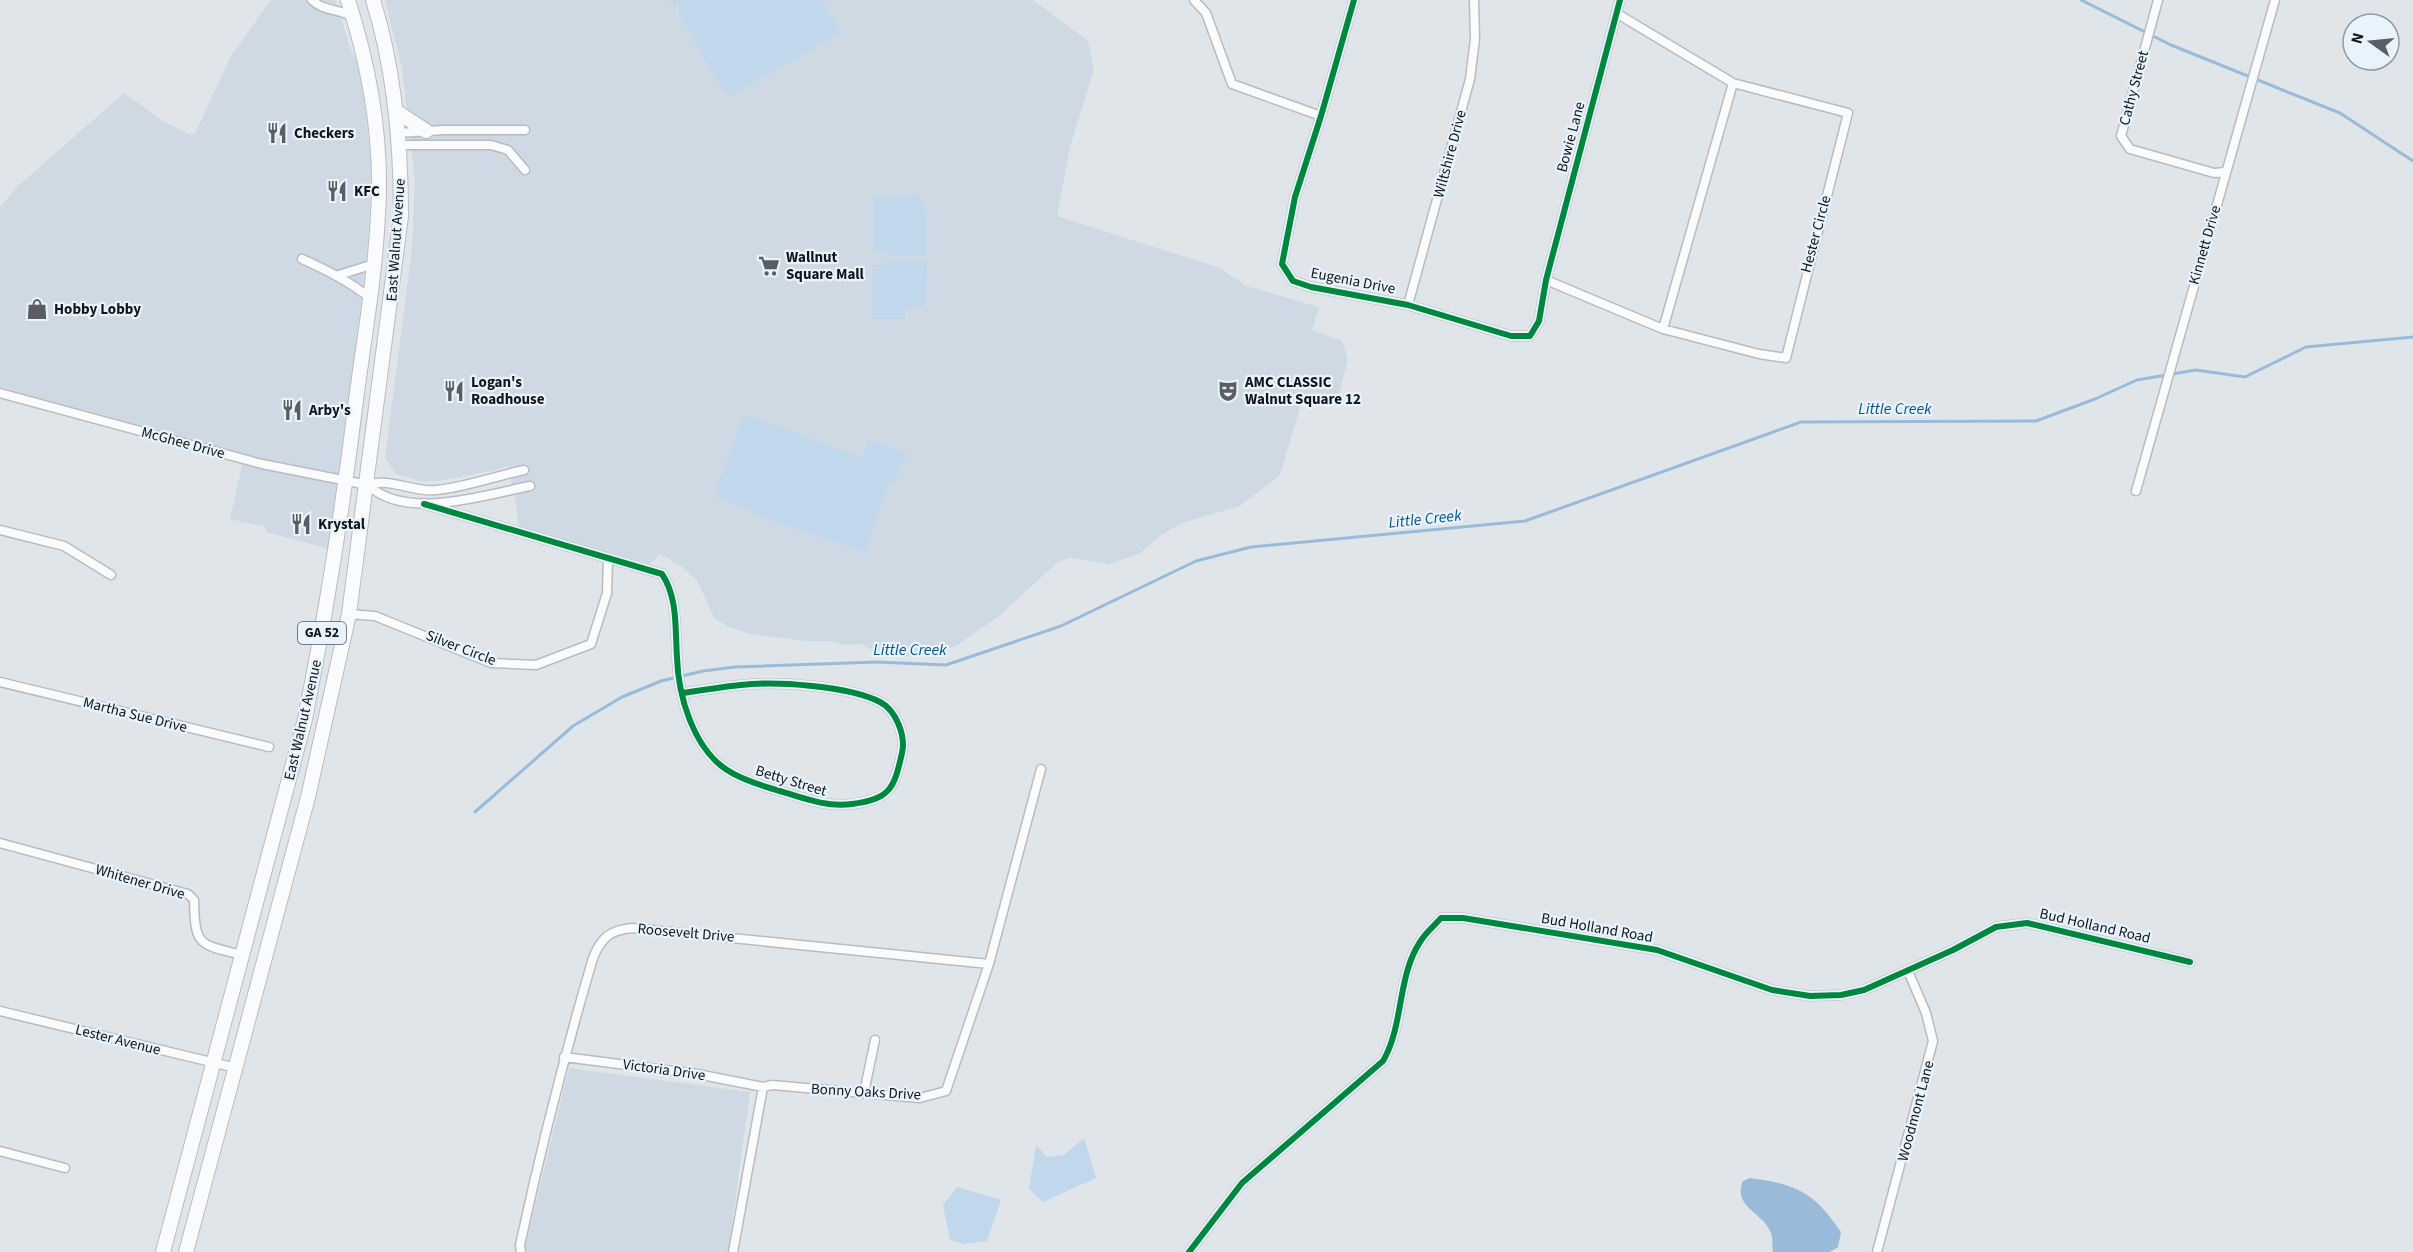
<svg xmlns="http://www.w3.org/2000/svg" width="2413" height="1252" font-family="'Source Sans 3',sans-serif">
<rect width="100%" height="100%" fill="#e0e5ea"/>
<!-- built -->
<path fill="#ced9e3" d="M271,0H335L351,50L361,72L371,163L368,247L330,549L266,532V527L230,519L242,466L235,451L0,387V207L17,187L124,93L163,121L188,134H195L231,56Z
M385,0H1033L1088,41L1094,69L1070,147L1057,216L1220,268L1246,286L1319,307L1312,330L1342,341L1348,360L1336,405L1302,401L1280,475L1240,506L1182,523L1161,535L1139,554L1109,564L1070,558L1058,562L999,616L956,646L921,656L885,657L861,644L844,645L831,641H805L750,634L729,627L714,618L697,580L681,566L660,554L650,564L519,528L515,497L507,466L497,470L438,481H419L396,474L385,458L412,249L415,180L402,68Z
M569,1068L750,1092L728,1252H528L525,1248Z"/>
<!-- green -->
<path fill="#c0d7ec" d="M670,0H822L841,33L730,96L720,86L679,14V5L676,4L675,8Z
M911,194L919,196L925,205L926,256H888L882,251H874V198L911,196Z
M888,260L927,261L926,304L905,310V319H872V265H882Z
M750,416L862,458L869,441L905,452L906,456L893,484H888L865,552L753,514L744,507L714,496L743,417Z
M1084,1138L1096,1178L1043,1202L1029,1189L1036,1145L1047,1157L1064,1155Z
M957,1187L1001,1200L987,1241L965,1244L950,1240L943,1205Z"/>
<!-- water -->
<path fill="#99bbd9" d="M1750,1178C1797,1184 1815,1193 1841,1232L1838,1247L1830,1252H1773C1772,1246 1773,1238 1771,1233C1763,1212 1732,1207 1743,1181Z"/>
<g fill="none" stroke-linecap="round" stroke-linejoin="round">
<!-- stream -->
<path stroke="#99bbd9" stroke-width="3" d="M2081,0L2171,45L2340,113L2413,161
M475,812L573,726L622,697L661,681L703,671L735,667L877,662L946,665L1061,626L1196,561L1251,547L1525,521L1801,422L2036,421L2095,399L2137,380L2196,370L2245,377L2306,347L2413,337"/>
<defs>
<path id="minor" d="M312,0C324,12 340,8 354,18
M1194,0L1206,13L1232,84L1321,116
M1354,0L1321,116L1295,197L1282,264L1293,281L1311,287L1408,305L1511,336H1530L1539,321L1546,280L1620,0
M2158,0L2121,136L2130,149L2214,173L2225,172
M399,133L443,130H525
M400,145H491L508,150L525,170
M302,259C327,270 349,281 370,298
M339,275L374,264
M1546,280L1663,329L1759,354L1786,358L1848,113L1733,83L1616,13
M1408,305L1470,79L1475,39L1474,0
M1663,329L1733,83
M0,393L262,464L368,485C391,477 413,493 437,490C466,487 496,476 524,470
M368,485C406,521 484,495 530,486
M2136,491L2275,0
M424,504L662,574C678,598 675,629 677,657C678,695 693,748 727,770C741,779 756,784 773,789C798,796 825,808 852,804C890,799 894,789 902,753C906,736 896,710 880,702C849,686 776,681 741,685C722,687 702,690 683,693
M0,530L64,546L111,575
M349,614L375,616L491,663L536,665L591,644L607,593L608,558
M0,682L269,747
M0,843L188,894L194,900C195,947 199,944 242,955
M0,1011L236,1068
M564,1057L697,1074L763,1087L772,1085L920,1098L946,1091L989,964L1041,769
M864,1093L875,1040
M0,1151L65,1168
M521,1252L520,1245C541,1148 565,1053 593,958C601,938 610,930 632,928L989,964
M733,1252L763,1087
M1189,1252L1242,1183L1383,1061C1404,1025 1397,977 1420,942C1425,933 1434,926 1441,918H1463L1657,950L1772,990L1810,996L1841,995L1864,990L1953,950L1996,927L2027,923L2190,962
M1877,1252L1933,1041L1926,1013L1908,971"/>
<path id="primary" d="M396,111L426,131
M163,1252L305,719C326,613 343,507 356,400C364,339 375,277 378,215C383,142 370,69 348,0
M186,1252L308,797L349,614L401,216C401,143 395,70 373,0"/>
</defs>
<!-- minor casing -->
<use href="#minor" stroke="#b8bcc0" stroke-width="11"/>
<!-- primary casing -->
<use href="#primary" stroke="#b8bcc0" stroke-width="16"/>
<!-- minor -->
<use href="#minor" stroke="#fafbfc" stroke-width="8"/>
<!-- primary -->
<use href="#primary" stroke="#fafbfc" stroke-width="14"/>
<defs>
<path id="cycleway" d="M1354,0L1321,116L1295,197L1282,264L1293,281L1311,287L1408,305L1511,336H1530L1539,321L1546,280L1620,0
M424,504L662,574C678,598 675,629 677,657C678,695 693,748 727,770C741,779 756,784 773,789C798,796 825,808 852,804C890,799 894,789 902,753C906,736 896,710 880,702C849,686 776,681 741,685C722,687 702,690 683,693
M1189,1252L1242,1183L1383,1061C1404,1025 1397,977 1420,942C1425,933 1434,926 1441,918H1463L1657,950L1772,990L1810,996L1841,995L1864,990L1953,950L1996,927L2027,923L2190,962"/>
</defs>
<!-- cycleway casing -->
<use href="#cycleway" stroke="#e8f3fc" stroke-width="10"/>
<!-- cycleway -->
<use href="#cycleway" stroke="#00873e" stroke-width="6"/>
</g>
<!-- icons -->
<defs>
<symbol id="restaurant-bare" viewBox="-9 -9 18 18"><path d="M-5-6h1v4h1v-4h1v4h1v-4h1v5L-1.5 .5V6h-2V.5L-5-1ZM5-6V6H3V1.5H1.5Q1.5-4 5-6Z" fill="#5a5e62" stroke="#e8f3fc" stroke-width="2.5" paint-order="stroke"/></symbol>
<symbol id="supermarket-bare" viewBox="-9 -9 18 18"><path d="M-6-5.5h2.5l.6 2H6L4.5 2H-2.5L-4.4-4H-6ZM-1.5 3.2a1.3 1.3 0 1 0 .1 0ZM3 3.2a1.3 1.3 0 1 0 .1 0Z" fill="#5a5e62" stroke="#e8f3fc" stroke-width="2.5" paint-order="stroke"/></symbol>
<symbol id="shop-bare" viewBox="-9 -9 18 18"><path d="M-5-2.5h2.3a2.7 3.5 0 0 1 5.4 0H5L5.5 6h-11ZM-1.5-2.5h3a1.5 2.3 0 0 0-3 0Z" fill="#5a5e62" stroke="#e8f3fc" stroke-width="2.5" paint-order="stroke"/></symbol>
<symbol id="theatre-bare" viewBox="-9 -9 18 18"><path d="M-5-5.5Q0-4 5-5.5V0Q5 5 0 6Q-5 5-5 0ZM-3.3-2.5H-1v1.5H-3.3ZM1-2.5H3.3v1.5H1ZM-2.8 1Q0 5.5 2.8 1Z" fill="#5a5e62" stroke="#e8f3fc" stroke-width="2.5" paint-order="stroke"/></symbol>
</defs>
<g fill-rule="evenodd">
<use href="#restaurant-bare" x="262" y="118" width="30" height="30"/>
<use href="#restaurant-bare" x="322" y="176" width="30" height="30"/>
<use href="#supermarket-bare" x="754" y="251" width="30" height="30"/>
<use href="#shop-bare" x="22" y="294" width="30" height="30"/>
<use href="#restaurant-bare" x="439" y="376" width="30" height="30"/>
<use href="#theatre-bare" x="1213" y="376" width="30" height="30"/>
<use href="#restaurant-bare" x="277" y="395" width="30" height="30"/>
<use href="#restaurant-bare" x="286" y="509" width="30" height="30"/>
</g>
<g text-anchor="middle" dominant-baseline="central" stroke-width="4.5" stroke-linejoin="round" paint-order="stroke">
<!-- shield labels -->
<rect fill="#e8f3fc" stroke="#52585d" stroke-width="1.5" x="298" y="622" width="48" height="22" rx="4.5"/>
<g font-size="14" font-weight="bold" fill="#121519">
<text x="322" y="633">GA 52</text>
</g>
<!-- street labels -->
<g font-size="15" fill="#121519" stroke="#e8f3fc">
<text transform="translate(2134 88) rotate(-75)">Cathy Street</text>
<text transform="translate(1571 137) rotate(-75)">Bowie Lane</text>
<text transform="translate(1450 154) rotate(-75)">Wiltshire Drive</text>
<text transform="translate(1816 234) rotate(-75)">Hester Circle</text>
<text transform="translate(396 240) rotate(-86)">East Walnut Avenue</text>
<text transform="translate(2205 245) rotate(-74)">Kinnett Drive</text>
<text transform="translate(1353 281) rotate(11)">Eugenia Drive</text>
<text transform="translate(183 443) rotate(15)">McGhee Drive</text>
<text transform="translate(461 648) rotate(21)">Silver Circle</text>
<text transform="translate(135 715) rotate(14)">Martha Sue Drive</text>
<text transform="translate(303 720) rotate(-77)">East Walnut Avenue</text>
<text transform="translate(791 781) rotate(17)">Betty Street</text>
<text transform="translate(140 882) rotate(16)">Whitener Drive</text>
<text transform="translate(2095 926) rotate(13)">Bud Holland Road</text>
<text transform="translate(1597 928) rotate(10)">Bud Holland Road</text>
<text transform="translate(686 933) rotate(5)">Roosevelt Drive</text>
<text transform="translate(118 1040) rotate(14)">Lester Avenue</text>
<text transform="translate(664 1070) rotate(8)">Victoria Drive</text>
<text transform="translate(866 1092) rotate(3)">Bonny Oaks Drive</text>
<text transform="translate(1916 1111) rotate(-75)">Woodmont Lane</text>
</g>
<!-- poi labels -->
<g font-size="15" font-weight="bold" fill="#121519" stroke="#e8f3fc" text-anchor="start">
<text x="294" y="133">Checkers</text>
<text x="354" y="191">KFC</text>
<text x="786" y="257">Wallnut<tspan x="786" dy="17">Square Mall</tspan></text>
<text x="54" y="309">Hobby Lobby</text>
<text x="471" y="382">Logan's<tspan x="471" dy="17">Roadhouse</tspan></text>
<text x="1245" y="382">AMC CLASSIC<tspan x="1245" dy="17">Walnut Square 12</tspan></text>
<text x="309" y="410">Arby's</text>
<text x="318" y="524">Krystal</text>
</g>
<!-- water labels -->
<g font-size="16" font-style="italic" fill="#095689" stroke="#e8f3fc">
<text x="1895" y="409">Little Creek</text>
<text transform="translate(1425 519) rotate(-6)">Little Creek</text>
<text x="910" y="650">Little Creek</text>
</g>
</g>
<!-- north arrow -->
<g transform="translate(2371 42) rotate(285)"><circle r="28" fill="#e8f3fc" stroke="#929aa1" stroke-width="1.5"/>
<path d="M0-4.5L10 22L0 15L-10 22Z" fill="#5a5e62"/>
<text y="-9" font-size="16" font-weight="bold" text-anchor="middle" fill="#121519">N</text>
</g>
</svg>
